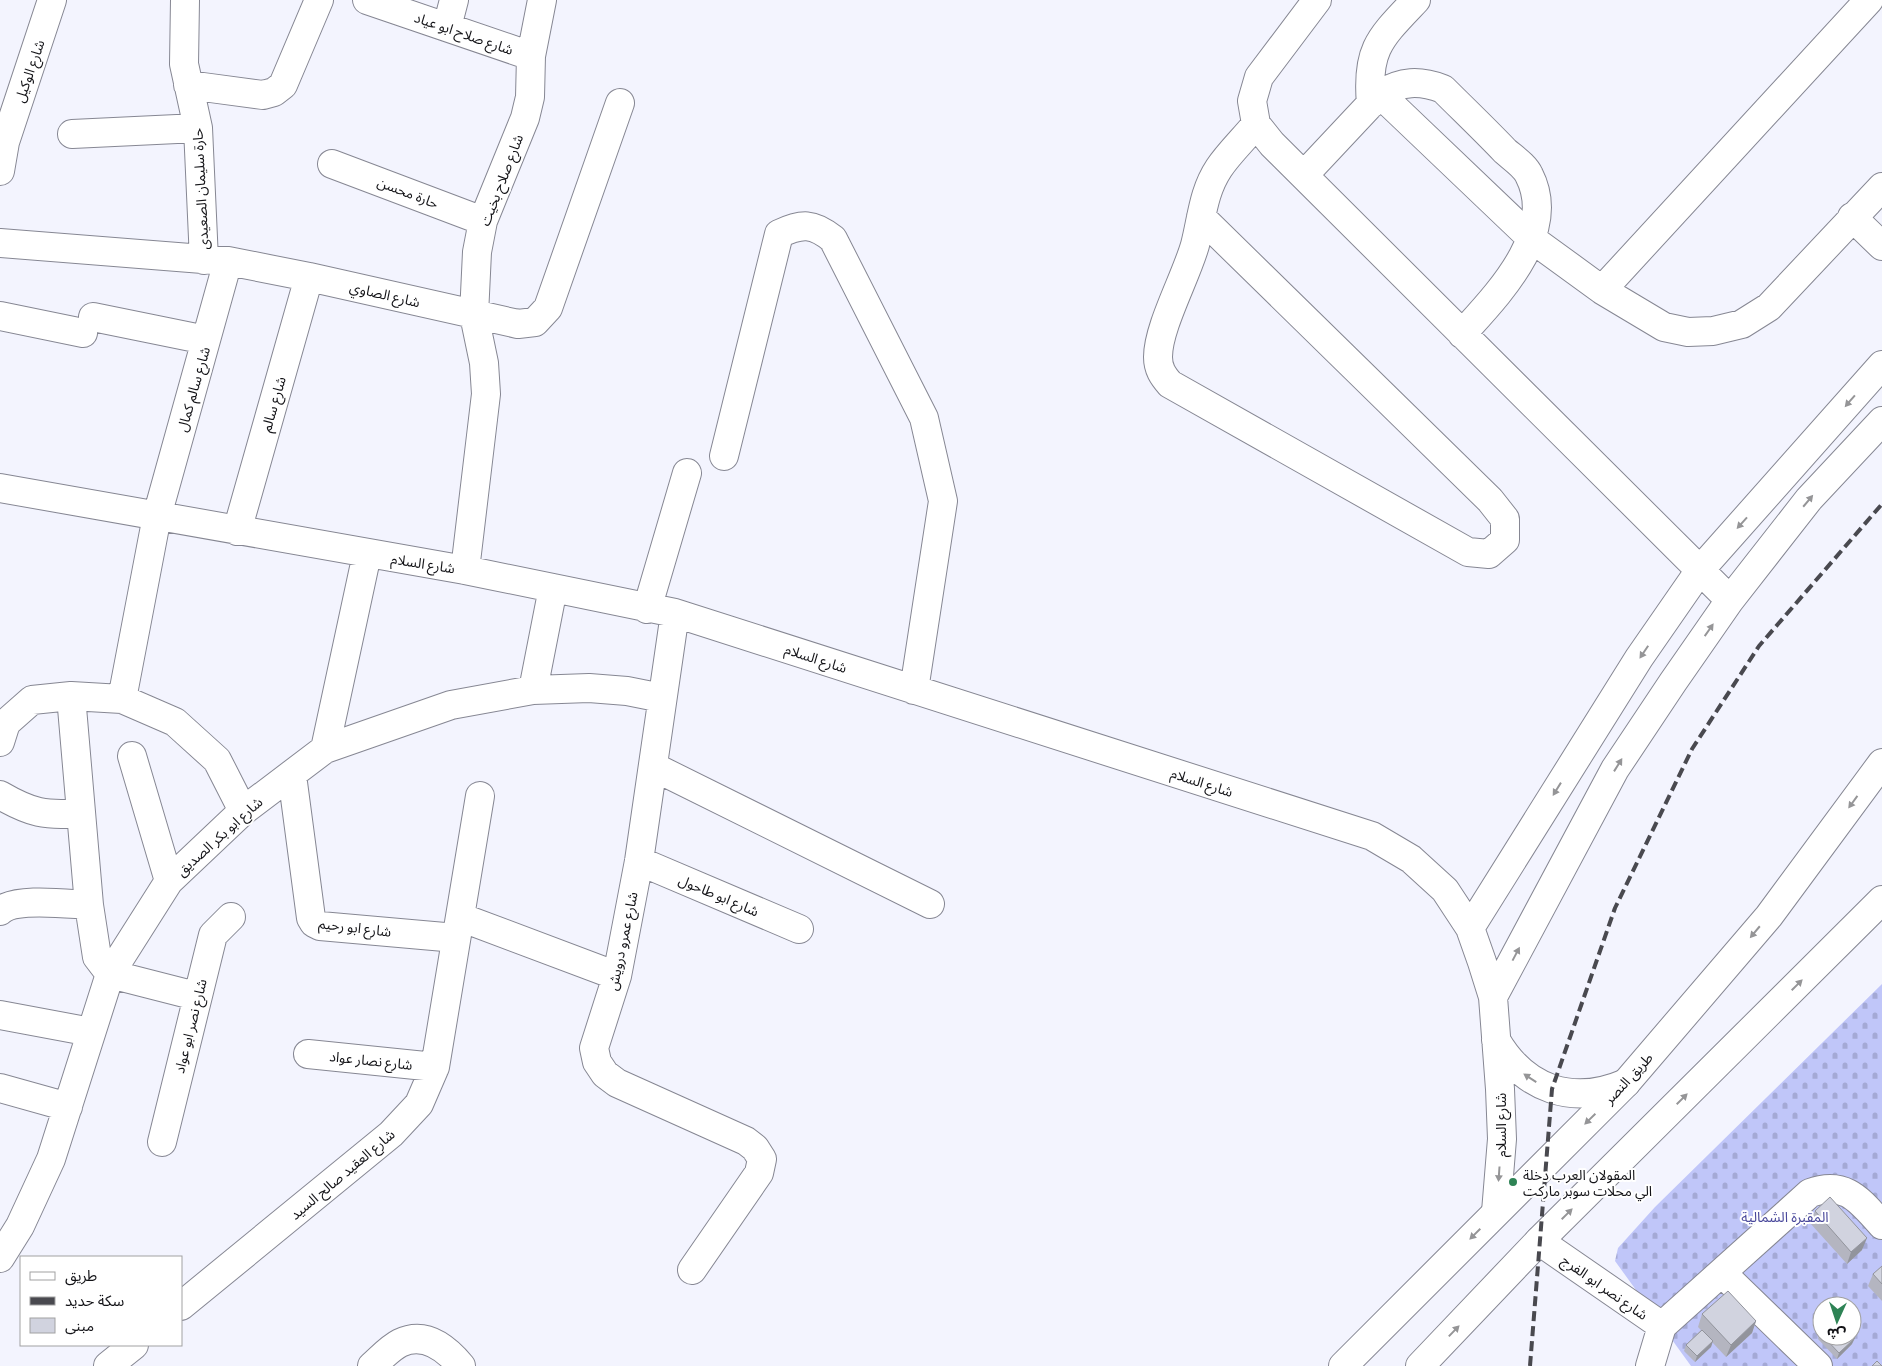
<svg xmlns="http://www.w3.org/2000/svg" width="1882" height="1366" font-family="'Exo 2','Noto Sans Arabic',sans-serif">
<defs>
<pattern id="cemetery-stones" width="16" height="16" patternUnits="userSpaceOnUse" patternTransform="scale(1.25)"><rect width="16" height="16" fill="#c0c6f9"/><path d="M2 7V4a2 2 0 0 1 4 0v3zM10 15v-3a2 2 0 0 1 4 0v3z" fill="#a4a9d5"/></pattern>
</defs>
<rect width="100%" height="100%" fill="#f3f4fe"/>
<!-- cemetery -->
<path fill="url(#cemetery-stones)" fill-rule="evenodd" d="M1882,984V1366H1691L1615,1261L1618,1248L1655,1207ZM1822,1306H1852V1336H1822Z"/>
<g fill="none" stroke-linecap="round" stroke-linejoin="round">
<defs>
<path id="minor" d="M185,0L184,64L198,128L204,260
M367,0L531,56
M1317,0L1259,77L1252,101L1256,124L1272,144L1730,600
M447,27L454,0
M188,85L263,95L274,92L283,85L319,0
M1380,94L1532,239L1602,290L1664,327L1688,332L1713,331L1742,324L1769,307L1882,187
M1371,104C1366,49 1380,38 1416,0
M72,134L198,128
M332,164L483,221
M0,171L5,142L52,0
M1304,175L1380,94C1402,81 1419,80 1443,89C1464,110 1485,130 1505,151C1513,158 1525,166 1529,175C1559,233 1497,295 1462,334
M1201,217L1490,500L1505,519V540L1489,554L1468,552L1170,384C1163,376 1158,369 1158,357C1158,327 1186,277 1195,245C1202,218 1203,192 1219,168C1229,153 1244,139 1256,124
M1852,217L1882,246
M0,243L228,261L309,277L518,324L535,322L548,308L620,103
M1602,290L1869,0
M0,316L83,333
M93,317L206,340
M724,456L779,234C802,223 813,223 833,239L924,418L943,501L914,690
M0,488L465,570L675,613L1372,836L1411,859L1445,890L1470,928L1482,962L1493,997L1500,1089L1502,1139L1496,1212
M237,531L309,277
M465,570L486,394L484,363L474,315L477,252L483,221L525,118L530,97L531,56L542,0
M647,609L687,473
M675,613L639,861L617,976L594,1048L597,1062L605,1074L617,1083L746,1141L755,1148L762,1159L759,1173L692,1270
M533,690L553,588
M71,696L89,905L97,957L110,974L196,996
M122,699L157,516L228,261
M0,742L6,723L32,700L71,696L122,699L175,722L217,760L243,811
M325,749L367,554
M132,756L169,881
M654,767L930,904
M292,775L311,918L314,923L320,926L456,938
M0,795C31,813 45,816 81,813
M639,861L799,929
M0,911C15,897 68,904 89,905
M460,917L617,976
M1470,928L1639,658L1700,570L1882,365
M1493,997L1615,769L1673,682L1730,600L1809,499L1882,421
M0,1015L91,1032
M1496,1040C1525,1090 1573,1106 1626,1083
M308,1054L435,1067
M0,1088L68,1107
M162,1142L213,935L231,917
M1539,1241L1662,1326L1650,1366
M0,1258L20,1226L51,1159L110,974L169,881L243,811L325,749L451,705L533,690L589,688L627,691L662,698
M1722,1273L1818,1366
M181,1306L391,1134L419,1104L435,1067L480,796
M1662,1326L1810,1193C1846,1180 1860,1201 1882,1225
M108,1366L134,1345
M372,1366C380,1359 390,1348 400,1343C425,1331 446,1348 461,1366"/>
<path id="highway" d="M1343,1366L1626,1083L1769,916L1882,763
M1420,1366L1539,1241L1882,900"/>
</defs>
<!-- minor casing -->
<use href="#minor" stroke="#868793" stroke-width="30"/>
<!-- highway casing -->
<use href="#highway" stroke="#868793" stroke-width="30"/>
<!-- minor -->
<use href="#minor" stroke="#fff" stroke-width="28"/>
<!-- highway -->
<use href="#highway" stroke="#fff" stroke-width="28"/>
<!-- rail -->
<path stroke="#49494f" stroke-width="4" stroke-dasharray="10 5" stroke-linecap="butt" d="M1530,1366L1552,1089L1615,908L1692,749L1759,646L1882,504"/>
</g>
<!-- wall -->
<path fill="#b4b5c0" d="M1815,1211L1862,1250L1847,1264L1810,1223Z
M1882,1266V1301L1868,1286L1873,1274Z
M1702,1314L1756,1321L1752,1333L1726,1357L1712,1342L1711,1347L1695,1362L1684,1351L1686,1345L1701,1330L1698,1327Z
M1822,1331V1336H1852V1344L1837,1359L1818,1339L1820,1333Z"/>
<!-- shaded-wall -->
<path fill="#92949c" d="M1867,1238L1862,1250L1847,1264L1851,1252Z
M1756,1321L1752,1333L1726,1357L1731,1345Z
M1855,1338L1852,1344L1837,1359L1839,1353Z
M1713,1341L1711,1347L1695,1362L1697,1356Z"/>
<!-- building -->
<path fill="#d1d3df" stroke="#92949c" d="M1830,1197L1867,1238L1851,1252L1815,1211Z
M1882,1266V1284L1873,1274Z
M1728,1291L1756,1321L1731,1345L1702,1314Z
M1702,1330L1713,1341L1697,1356L1686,1345Z
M1852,1335L1855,1338L1839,1353L1823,1336H1852Z
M1877,1361L1882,1366H1872Z"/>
<!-- one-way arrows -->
<defs><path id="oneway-solid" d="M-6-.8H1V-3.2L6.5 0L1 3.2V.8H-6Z" transform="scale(1.25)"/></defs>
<g fill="#959597">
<use href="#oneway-solid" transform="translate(1850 401) rotate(131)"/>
<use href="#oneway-solid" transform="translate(1808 501) rotate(-50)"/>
<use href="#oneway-solid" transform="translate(1742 523) rotate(132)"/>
<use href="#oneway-solid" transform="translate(1709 630) rotate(-55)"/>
<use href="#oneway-solid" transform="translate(1644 652) rotate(124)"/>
<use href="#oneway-solid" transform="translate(1618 765) rotate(-58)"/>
<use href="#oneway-solid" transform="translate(1557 789) rotate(122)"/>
<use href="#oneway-solid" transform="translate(1853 802) rotate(126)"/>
<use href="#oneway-solid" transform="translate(1755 932) rotate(130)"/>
<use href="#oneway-solid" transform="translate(1516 954) rotate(-62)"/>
<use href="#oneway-solid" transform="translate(1797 985) rotate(-45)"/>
<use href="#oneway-solid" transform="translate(1530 1078) rotate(-147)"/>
<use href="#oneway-solid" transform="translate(1682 1099) rotate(-45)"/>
<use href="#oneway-solid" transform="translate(1590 1119) rotate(136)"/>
<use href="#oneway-solid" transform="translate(1499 1174) rotate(94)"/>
<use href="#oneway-solid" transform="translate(1567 1214) rotate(-45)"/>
<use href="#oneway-solid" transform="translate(1475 1234) rotate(135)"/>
<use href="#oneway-solid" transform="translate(1454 1331) rotate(-46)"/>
</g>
<!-- markers -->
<circle fill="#2e8355" stroke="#fff" stroke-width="2" cx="1513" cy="1182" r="5"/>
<g text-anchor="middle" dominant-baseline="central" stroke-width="4" stroke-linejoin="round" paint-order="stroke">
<!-- street labels -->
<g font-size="14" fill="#131317" stroke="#fff">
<text transform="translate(464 33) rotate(19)">شارع صلاح ابو عياد</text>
<text transform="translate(29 71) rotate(-71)">شارع الوكيل</text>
<text transform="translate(501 180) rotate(-69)">شارع صلاح بخيت</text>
<text transform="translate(200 189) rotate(-93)">حارة سليمان الصعيدى</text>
<text transform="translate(408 192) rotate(21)">حارة محسن</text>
<text transform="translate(385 294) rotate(13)">شارع الصاوي</text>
<text transform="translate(193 389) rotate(-74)">شارع سالم كمال</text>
<text transform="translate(273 404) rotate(-74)">شارع سالم</text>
<text transform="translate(423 563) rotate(9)">شارع السلام</text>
<text transform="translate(816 658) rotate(18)">شارع السلام</text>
<text transform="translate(1202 782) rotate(18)">شارع السلام</text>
<text transform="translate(219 836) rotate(-42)">شارع ابو بكر الصديق</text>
<text transform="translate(719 895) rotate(23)">شارع ابو طاحول</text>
<text transform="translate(355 927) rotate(7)">شارع ابو رحيم</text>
<text transform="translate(622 941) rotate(-78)">شارع عمرو درويش</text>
<text transform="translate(190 1026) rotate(-76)">شارع نصر ابو عواد</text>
<text transform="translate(371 1060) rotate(6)">شارع نصار عواد</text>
<text transform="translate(1628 1078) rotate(-47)">طريق النصر</text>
<text transform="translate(1500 1125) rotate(-90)">شارع السلام</text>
<text transform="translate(342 1174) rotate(-40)">شارع العقيد صالح السيد</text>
<text transform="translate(1605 1287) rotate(35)">شارع نصر ابو الفرج</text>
</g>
<!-- poi labels -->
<g font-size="14" fill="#131317" stroke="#fff" text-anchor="start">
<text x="1523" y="1174">المقولان العرب دخلة<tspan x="1523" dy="16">الي محلات سوبر ماركت</tspan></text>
</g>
<!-- park labels -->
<g font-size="14" fill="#49489b" stroke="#fff">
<text x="1785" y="1216">المقبرة الشمالية</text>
</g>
</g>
<!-- legend -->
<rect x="20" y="1256" width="162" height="90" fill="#ffffff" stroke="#a1a1a2"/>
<rect x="30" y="1272" width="25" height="8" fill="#ffffff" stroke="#a1a1a2"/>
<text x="65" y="1281" font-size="15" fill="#131317">طريق</text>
<rect x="30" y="1297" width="25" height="8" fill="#49494f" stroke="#a1a1a2"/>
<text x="65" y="1306" font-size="15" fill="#131317">سكة حديد</text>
<rect x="30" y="1318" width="25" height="15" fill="#d1d3df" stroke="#a1a1a2"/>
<text x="65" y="1331" font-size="15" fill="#131317">مبنى</text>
<!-- north arrow -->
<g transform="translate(1837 1321) rotate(183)"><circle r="24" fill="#ffffff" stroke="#a1a1a2"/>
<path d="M0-4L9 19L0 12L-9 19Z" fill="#2e8355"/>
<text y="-8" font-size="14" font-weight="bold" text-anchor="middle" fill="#131317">ش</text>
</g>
</svg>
